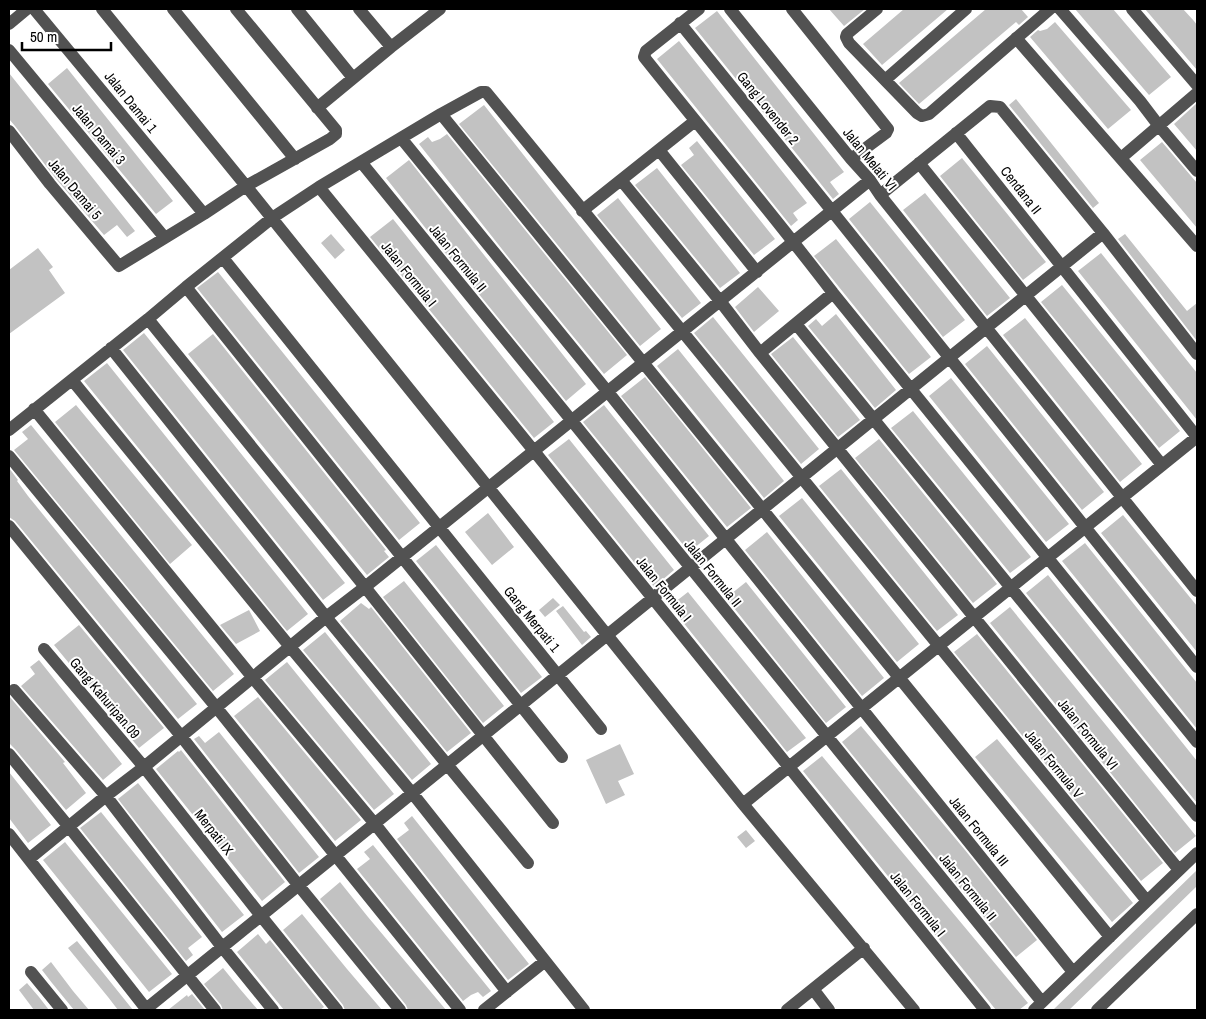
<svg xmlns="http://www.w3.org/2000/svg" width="1206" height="1019" viewBox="0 0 1206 1019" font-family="'Archivo Narrow',sans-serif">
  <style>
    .building { fill: #c2c2c2 }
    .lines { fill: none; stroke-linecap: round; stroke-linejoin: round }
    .minor { stroke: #525252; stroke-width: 12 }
    .labels { text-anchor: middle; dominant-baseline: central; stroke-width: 4; stroke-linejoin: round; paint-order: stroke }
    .street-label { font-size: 14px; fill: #000; stroke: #fff }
  </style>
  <rect width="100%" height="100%" fill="#fff"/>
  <path class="building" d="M 829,9 L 865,9 L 844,26 Z
    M 904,9 L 948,9 L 882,65 L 863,44 Z
    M 986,9 L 1021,9 L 1028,17 L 1019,25 L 1016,22 L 919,104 L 899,83 Z
    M 1075,9 L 1113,9 L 1171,77 L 1149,95 Z
    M 1145,9 L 1183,9 L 1194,21 L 1197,25 L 1197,70 Z
    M 717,11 L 844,172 L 830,182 L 839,194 L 833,199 L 695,28 Z
    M 1055,22 L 1131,110 L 1108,129 L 1030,37 L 1038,30 L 1040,31 L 1047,29 Z
    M 679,41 L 807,203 L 793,213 L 798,220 L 791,226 L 657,59 Z
    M 67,68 L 173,201 L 156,214 L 48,84 Z
    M 9,73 L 135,231 L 127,237 L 117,225 L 104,235 L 57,180 L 15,126 L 9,119 Z
    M 1016,99 L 1099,203 L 1093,208 L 1009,105 Z
    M 1197,103 L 1197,151 L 1174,124 Z
    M 484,105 L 661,329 L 640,346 L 459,124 Z
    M 447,134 L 627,355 L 604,374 L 509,258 L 419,144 L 428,137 L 432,142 L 440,139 Z
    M 697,141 L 775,239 L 754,255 L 681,165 L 694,155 L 689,148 Z
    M 1162,142 L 1197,183 L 1197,228 L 1140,160 Z
    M 962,158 L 1046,262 L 1023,280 L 940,176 Z
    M 409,160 L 586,384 L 566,401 L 442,249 L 386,178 Z
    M 657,168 L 740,273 L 720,288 L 635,185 Z
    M 925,193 L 1010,298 L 987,316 L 903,210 Z
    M 618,198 L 701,303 L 682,318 L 597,215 Z
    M 870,202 L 965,320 L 943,337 L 849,219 Z
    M 393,219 L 554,422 L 534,438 L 370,237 Z
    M 331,234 L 345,250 L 335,259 L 321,243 Z
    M 1125,234 L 1187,311 L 1197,303 L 1197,341 L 1118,239 Z
    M 836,239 L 931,357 L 909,374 L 814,256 Z
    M 38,248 L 53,267 L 49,270 L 65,293 L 9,334 L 9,270 Z
    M 1101,253 L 1197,373 L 1197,420 L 1078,271 Z
    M 218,272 L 420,523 L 399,540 L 197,288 Z
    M 1062,285 L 1180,431 L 1159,448 L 1041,302 Z
    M 758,287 L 779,311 L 754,332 L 735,307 Z
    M 836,314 L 896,390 L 875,408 L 808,326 L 816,319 L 822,326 Z
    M 713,317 L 819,449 L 801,464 L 694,333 Z
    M 1025,318 L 1142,464 L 1120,482 L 1003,335 Z
    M 144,333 L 345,583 L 323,600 L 123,350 Z
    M 213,334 L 386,550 L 384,551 L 389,557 L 367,575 L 188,354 Z
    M 793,337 L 860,420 L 838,437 L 771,354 Z
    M 987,346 L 1104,492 L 1082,510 L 965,364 Z
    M 678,349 L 784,481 L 764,498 L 657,366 Z
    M 107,363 L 308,614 L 287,631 L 84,381 Z
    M 645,377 L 751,508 L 727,527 L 621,396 Z
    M 951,378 L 1069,524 L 1046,542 L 929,396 Z
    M 76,405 L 192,545 L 170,564 L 55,422 Z
    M 604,405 L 709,536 L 689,552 L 583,422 Z
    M 913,411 L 1031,557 L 1010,573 L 891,428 Z
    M 31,425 L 234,674 L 213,691 L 14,450 L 28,439 L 22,432 Z
    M 569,439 L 674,570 L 654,587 L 548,455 Z
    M 879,439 L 997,584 L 973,603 L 855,458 Z
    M 9,468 L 18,480 L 17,481 L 28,496 L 197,704 L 178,719 L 15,521 L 9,517 Z
    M 841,469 L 958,615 L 937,631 L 819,486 Z
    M 802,498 L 919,644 L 897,662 L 779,516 Z
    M 488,513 L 514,547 L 492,565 L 465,532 Z
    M 1123,515 L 1197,606 L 1197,652 L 1101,533 Z
    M 767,532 L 884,678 L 862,696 L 745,550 Z
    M 1085,543 L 1197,683 L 1197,729 L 1062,561 Z
    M 436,545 L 542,677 L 521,693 L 416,561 Z
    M 1048,575 L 1197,761 L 1197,803 L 1026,593 Z
    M 404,581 L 504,706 L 483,723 L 383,597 Z
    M 746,582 L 846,707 L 826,723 L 726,598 Z
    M 688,592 L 806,738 L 787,752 L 670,606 Z
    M 553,598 L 560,605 L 545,617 L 539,610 Z
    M 361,603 L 369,609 L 371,607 L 471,733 L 447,752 L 340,621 Z
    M 563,606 L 584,632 L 586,631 L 591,637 L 582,645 L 556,611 Z
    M 1010,607 L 1196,836 L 1175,853 L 990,623 Z
    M 249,610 L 260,631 L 236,644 L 220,625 Z
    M 79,625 L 164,728 L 139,748 L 54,645 Z
    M 325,632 L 431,764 L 412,780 L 303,650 Z
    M 977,634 L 1163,863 L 1141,881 L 954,652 Z
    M 39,660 L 122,764 L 103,780 L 21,686 L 35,674 L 30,667 Z
    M 287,662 L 394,794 L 374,810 L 265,680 Z
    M 9,696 L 65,762 L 63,763 L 86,793 L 66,810 L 15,749 L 9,743 Z
    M 258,697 L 361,820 L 335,841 L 234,716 Z
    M 861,726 L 965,850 L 1037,940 L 1016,957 L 842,742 Z
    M 219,732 L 319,857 L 299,873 L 194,739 L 199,736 L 205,743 Z
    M 997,739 L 1133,903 L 1112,922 L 975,757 Z
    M 620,744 L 634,774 L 618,781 L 625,795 L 606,804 L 586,760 Z
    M 181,750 L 285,882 L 262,901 L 156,769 L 178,751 L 179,752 Z
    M 822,756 L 1028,1003 L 1019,1010 L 996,1010 L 803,771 Z
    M 9,772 L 51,825 L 28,843 L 9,818 Z
    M 138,783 L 244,915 L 222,932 L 118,799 Z
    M 101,812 L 202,937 L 188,948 L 193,955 L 186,961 L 80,828 Z
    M 412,816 L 529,964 L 508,980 L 397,839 L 409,830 L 404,823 Z
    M 746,830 L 755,841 L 746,848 L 737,837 Z
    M 65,842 L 172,974 L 149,992 L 43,860 Z
    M 373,845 L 491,991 L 483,997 L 478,992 L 471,995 L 463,1001 L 357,869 L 370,859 L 364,852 Z
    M 1197,870 L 1197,886 L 1158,924 L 1069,1010 L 1053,1010 Z
    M 340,882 L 368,917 L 446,1010 L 408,1010 L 406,1005 L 320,899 Z
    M 302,914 L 347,969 L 382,1010 L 345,1010 L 343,1005 L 283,930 Z
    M 258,934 L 266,944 L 270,940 L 324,1007 L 320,1010 L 284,1010 L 237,952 Z
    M 77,941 L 100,969 L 133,1010 L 118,1010 L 108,997 L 68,948 Z
    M 51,962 L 73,991 L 89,1010 L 74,1010 L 52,983 L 42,970 Z
    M 223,968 L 240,989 L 258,1010 L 223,1010 L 221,1005 L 204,984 Z
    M 27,983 L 39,997 L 49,1010 L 34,1010 L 19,990 Z
    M 192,994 L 205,1010 L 168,1010 L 187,995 L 188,997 Z"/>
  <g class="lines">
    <path class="minor" d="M 34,9 L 204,214
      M 102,9 L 246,186 L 743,804 L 914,1010
      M 173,9 L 295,159
      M 297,9 L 353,78
      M 359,9 L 391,47
      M 699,9 L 646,51 L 644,57 C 707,136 772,213 833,293 L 1197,742
      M 730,9 L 851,159 L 870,180 L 880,195 L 1197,591
      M 792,9 L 888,129 L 886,133 L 851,159
      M 877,9 L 847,34 L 846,37 L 849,43 L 917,113 L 922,116 L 929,114 L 1050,9
      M 1060,9 L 1140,101 L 1159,126 L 1197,171
      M 1132,9 L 1197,85
      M 680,23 L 832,211 L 1197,667
      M 9,24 L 27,9
      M 1016,38 L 1197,246
      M 9,50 L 165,238
      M 885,80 L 966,9
      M 317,108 L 391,47 L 440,9
      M 441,114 C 665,388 887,663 1110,937
      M 9,131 L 50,184 L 119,266 L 204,214 L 246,186 L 330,139 L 336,134 L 336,130 L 236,9
      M 956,133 L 1197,437
      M 401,138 L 608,392 L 1073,972
      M 659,150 L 757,272
      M 1121,158 L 1197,93
      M 361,162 L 572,421 L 1042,1002
      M 919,163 L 1162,465
      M 621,180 L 720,301 L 760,353 L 1179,870
      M 319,187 L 534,451 L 985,1010
      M 880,195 L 990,106 L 1000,107 L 1103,233 L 1197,354
      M 582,211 L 695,121
      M 223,258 L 601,729
      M 186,287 L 562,757
      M 148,319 L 365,587 L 553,823
      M 796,324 L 1197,816
      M 111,348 L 326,617 L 528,863
      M 760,353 L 833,293
      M 72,380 L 291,648 L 413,794 L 584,1010
      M 34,409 L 253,678 L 375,824 L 507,992
      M 9,430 L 148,319 L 186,287 L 272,218 L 319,187 L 441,114 L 481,92 L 486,92 L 682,331 L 1147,901
      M 9,456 L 216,707 L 460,1010
      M 9,526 L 181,736 L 299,886 L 400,1010
      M 44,649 L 144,767 L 261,916 L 337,1010
      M 14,690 L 106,796 L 222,947 L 273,1010
      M 9,754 L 69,827 L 215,1010
      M 743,804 L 1197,437
      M 9,834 L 147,1010
      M 29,859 L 106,796 L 144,767 L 326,617 L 365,587 L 870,180
      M 31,972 L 62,1010
      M 813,989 L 829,1010
      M 146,1009 L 1103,233
      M 484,1010 L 544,962
      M 787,1010 L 864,948
      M 1034,1010 L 1197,853
      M 1097,1010 L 1197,914"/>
  </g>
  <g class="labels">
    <g class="street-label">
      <text transform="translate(131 102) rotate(51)">Jalan Damai 1</text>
      <text transform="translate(768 108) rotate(51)">Gang Lovender 2</text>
      <text transform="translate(99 134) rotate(50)">Jalan Damai 3</text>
      <text transform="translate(870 159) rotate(51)">Jalan Melati VI</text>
      <text transform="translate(75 189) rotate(50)">Jalan Damai 5</text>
      <text transform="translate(1021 190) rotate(52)">Cendana II</text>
      <text transform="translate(458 258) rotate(51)">Jalan Formula II</text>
      <text transform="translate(409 274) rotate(51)">Jalan Formula I</text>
      <text transform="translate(713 573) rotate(51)">Jalan Formula II</text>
      <text transform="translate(664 589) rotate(51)">Jalan Formula I</text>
      <text transform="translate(532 619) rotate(51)">Gang Merpati 1</text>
      <text transform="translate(105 698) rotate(50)">Gang Kahuripan.09</text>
      <text transform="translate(1088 734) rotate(51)">Jalan Formula VI</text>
      <text transform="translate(1054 764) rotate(51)">Jalan Formula V</text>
      <text transform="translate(979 831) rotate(51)">Jalan Formula III</text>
      <text transform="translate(214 832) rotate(52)">Merpati IX</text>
      <text transform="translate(968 887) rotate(51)">Jalan Formula II</text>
      <text transform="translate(918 904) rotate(51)">Jalan Formula I</text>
    </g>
  </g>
  <rect width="1206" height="1019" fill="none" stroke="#000000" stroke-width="20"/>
  <path d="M22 42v8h89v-8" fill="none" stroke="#000000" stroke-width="2.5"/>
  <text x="30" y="42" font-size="15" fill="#000000" stroke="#ffffff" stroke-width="4" paint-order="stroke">50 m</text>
</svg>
